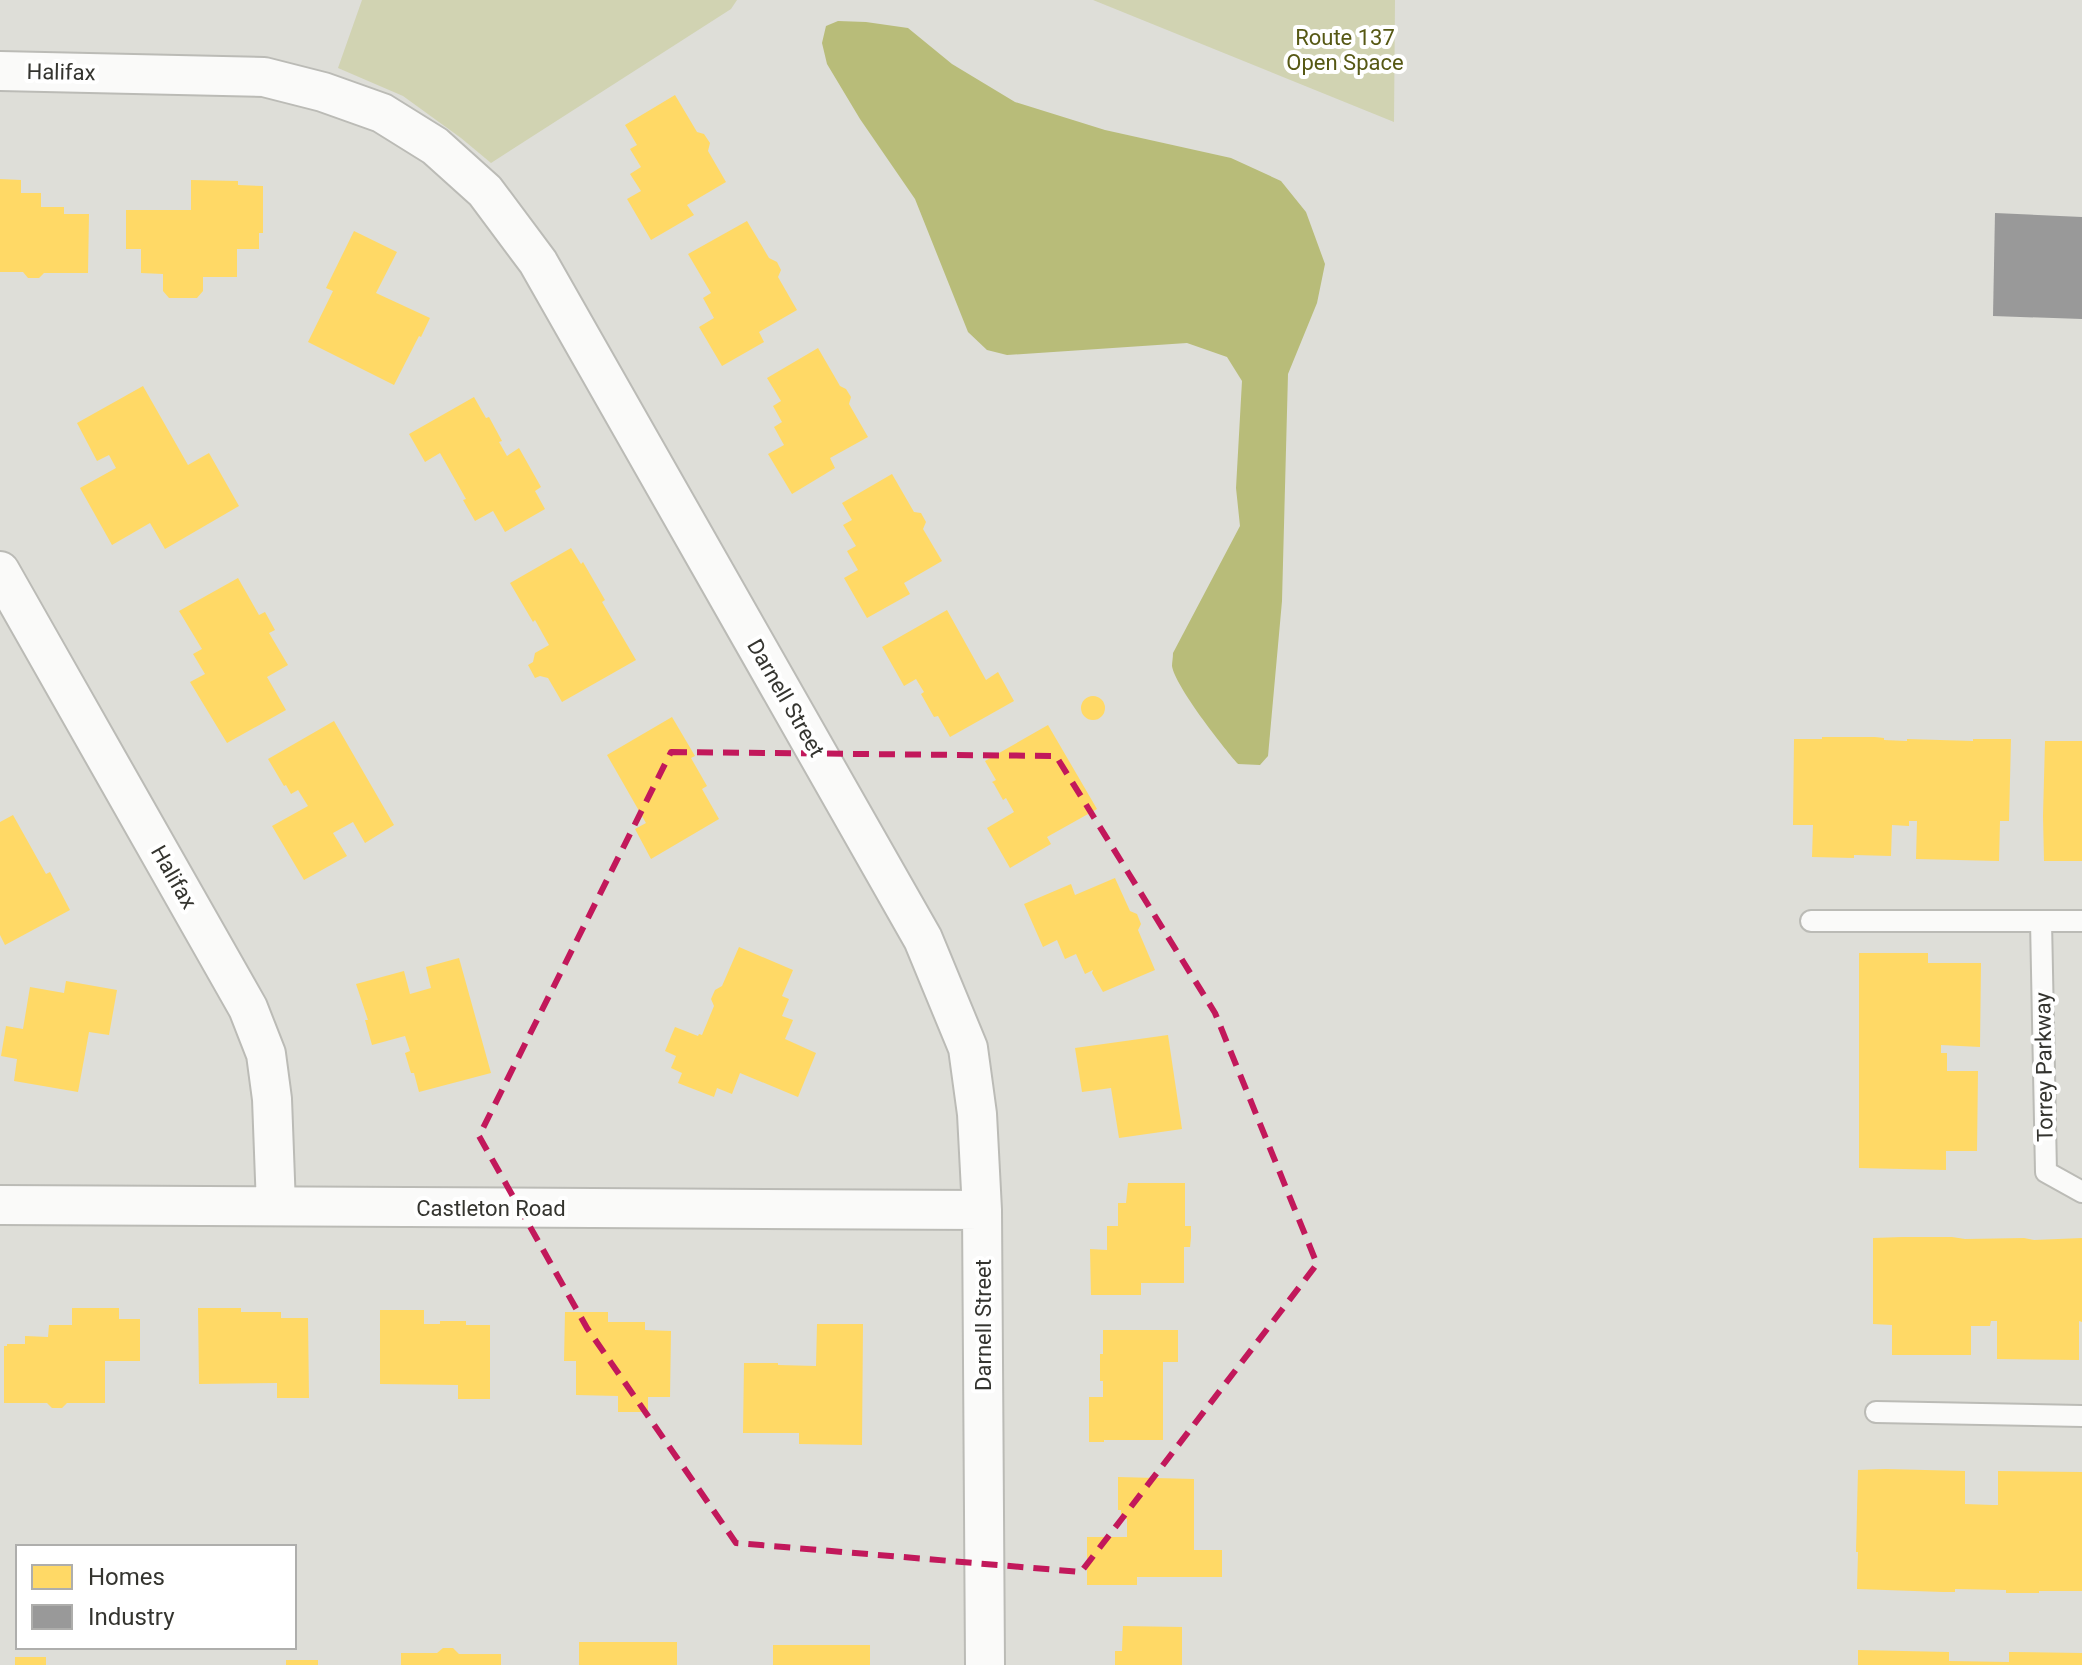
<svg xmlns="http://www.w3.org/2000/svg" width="2082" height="1665" viewBox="0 0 2082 1665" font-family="Roboto,sans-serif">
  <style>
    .green { fill: #d1d3b2 }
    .water { fill: #b8bc79 }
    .homes { fill: #ffd966 }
    .industry { fill: #999 }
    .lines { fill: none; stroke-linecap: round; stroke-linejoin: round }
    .service-casing { stroke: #bbbbb6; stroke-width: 24 }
    .minor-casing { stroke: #bbbbb6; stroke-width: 42 }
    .service { stroke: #fafaf9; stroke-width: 20 }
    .minor { stroke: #fafaf9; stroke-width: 38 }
    .marked { fill: none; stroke: #c2185b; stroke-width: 6; stroke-dasharray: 16 10; stroke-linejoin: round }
    .labels { text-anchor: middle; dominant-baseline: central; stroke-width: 8; stroke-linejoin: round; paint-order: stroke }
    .park-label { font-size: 22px; fill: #565814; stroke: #fff }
    .street-label { font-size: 22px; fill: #34342f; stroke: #fff }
  </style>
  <rect width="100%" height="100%" fill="#deded8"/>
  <path class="green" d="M 362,0 L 737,0 L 731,9 L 491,163 L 461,138 L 403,96 L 338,68 Z
    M 1093,0 L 1395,0 L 1394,122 Z"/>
  <path class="water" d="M 838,21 L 866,22 L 908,28 L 952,64 L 1015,102 L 1105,130 L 1231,158 L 1281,181 L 1306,212 L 1325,264 L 1317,303 L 1288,374 L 1282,601 L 1268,756 L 1260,765 L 1238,764 C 1223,747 1175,686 1172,666 C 1172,662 1173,658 1173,653 L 1240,526 L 1236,488 L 1242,381 L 1227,357 L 1187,343 L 1007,355 L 987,350 L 968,332 L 915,199 L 860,119 L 827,64 L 822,43 L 826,26 Z"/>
  <path class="homes" d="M 675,95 L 697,132 L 704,134 L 710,143 L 708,151 L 726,182 L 687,205 L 694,215 L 651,240 L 627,199 L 641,191 L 630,174 L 641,167 L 630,149 L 637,145 L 625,125 Z
    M 0,179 L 21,180 L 21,193 L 41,193 L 41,207 L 64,207 L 64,214 L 89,214 L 88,273 L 44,273 L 39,278 L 28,278 L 23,272 L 0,272 Z
    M 191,180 L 238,181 L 238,185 L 263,186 L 263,233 L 259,233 L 259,249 L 237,249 L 237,277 L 203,277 L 203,291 L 197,298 L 169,298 L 163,291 L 163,274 L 141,273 L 141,249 L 126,249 L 126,210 L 191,210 Z
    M 747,221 L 769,258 L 777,262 L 781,270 L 778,277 L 797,310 L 759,332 L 764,342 L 722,366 L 699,327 L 714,318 L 703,298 L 711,293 L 688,254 Z
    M 354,231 L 397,252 L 376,293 L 430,318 L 421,337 L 419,336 L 394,385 L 308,342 L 333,291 L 326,288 Z
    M 818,348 L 840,386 L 846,389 L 851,397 L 849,404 L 868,437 L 830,458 L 835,468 L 792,494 L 768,454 L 784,445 L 774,427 L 782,422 L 773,406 L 781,401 L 767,378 Z
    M 143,386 L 188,465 L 209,453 L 239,506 L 165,549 L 150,523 L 112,545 L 80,488 L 116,468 L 109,455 L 97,461 L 77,423 Z
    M 474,397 L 486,418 L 489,417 L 502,441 L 499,442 L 507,456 L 519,448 L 541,487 L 535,491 L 545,509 L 505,532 L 493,511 L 475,521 L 463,500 L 466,499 L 440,453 L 425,462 L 409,434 Z
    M 892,474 L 914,512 L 921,513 L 926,522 L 923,529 L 942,561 L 904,583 L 910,594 L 867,618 L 844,578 L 858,570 L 847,551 L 856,546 L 843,525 L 852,520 L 842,503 Z
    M 571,548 L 581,564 L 583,562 L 605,600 L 602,602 L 636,660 L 562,702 L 548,678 L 540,676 L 535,678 L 528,665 L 533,662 L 535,653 L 549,645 L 535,620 L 533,622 L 510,583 Z
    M 238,578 L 259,615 L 265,612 L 275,630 L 269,633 L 288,665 L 267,677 L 286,710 L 227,743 L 190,682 L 205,674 L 193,654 L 202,649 L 179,611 Z
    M 947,610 L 986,680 L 998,672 L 1014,701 L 950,737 L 938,716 L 934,717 L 921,694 L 924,692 L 916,679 L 904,686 L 882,647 Z
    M1081 708a12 12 0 1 1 24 0a12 12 0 1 1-24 0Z
    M 672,717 L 695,756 L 691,758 L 707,786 L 702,789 L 719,819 L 651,859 L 635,829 L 646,823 L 607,755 Z
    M 334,721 L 394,825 L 365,843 L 353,822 L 333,833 L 347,856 L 304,880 L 272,826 L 308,806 L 298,790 L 291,794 L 286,785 L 284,786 L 268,759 Z
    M 1048,725 L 1097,809 L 1047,837 L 1051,844 L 1010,868 L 987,828 L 1014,812 L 1006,798 L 1003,800 L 994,784 L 992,782 L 996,780 L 985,761 Z
    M 1822,737 L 1875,737 L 1884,738 L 1884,740 L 1907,741 L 1907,739 L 1973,741 L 1973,739 L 2011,739 L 2009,821 L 2000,821 L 1999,861 L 1916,859 L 1917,821 L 1909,821 L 1909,826 L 1892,825 L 1891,856 L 1854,855 L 1854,858 L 1812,857 L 1813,825 L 1793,825 L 1794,739 L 1822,739 Z
    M 2045,741 L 2082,741 L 2082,861 L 2044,861 L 2043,816 Z
    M 13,815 L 46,874 L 50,872 L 70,910 L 5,945 L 0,935 L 0,822 Z
    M 1115,878 L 1130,911 L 1137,914 L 1141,924 L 1138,930 L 1155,970 L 1103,992 L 1092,973 L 1093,970 L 1085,974 L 1076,954 L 1065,959 L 1057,940 L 1043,947 L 1024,904 L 1071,884 L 1075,895 Z
    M 739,947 L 793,970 L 782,996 L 789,999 L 782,1016 L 793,1020 L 785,1039 L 816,1053 L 798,1097 L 740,1073 L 732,1094 L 717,1088 L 714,1097 L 678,1083 L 682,1073 L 671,1068 L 676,1056 L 665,1051 L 675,1027 L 698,1036 L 699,1034 L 702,1035 L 714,1006 L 711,999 L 715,990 L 722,986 Z
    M 1859,953 L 1928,953 L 1928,963 L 1981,963 L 1980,1047 L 1941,1045 L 1941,1053 L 1947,1053 L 1947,1071 L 1978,1071 L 1977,1151 L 1946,1151 L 1946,1170 L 1859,1168 Z
    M 459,958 L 491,1073 L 419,1092 L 414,1073 L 411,1073 L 405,1053 L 410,1051 L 405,1036 L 372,1045 L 365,1020 L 368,1020 L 356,984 L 404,971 L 410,994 L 431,988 L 426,967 Z
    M 66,981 L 117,990 L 109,1035 L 89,1032 L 78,1092 L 14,1081 L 17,1059 L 1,1056 L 6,1026 L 23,1029 L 30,987 L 64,993 Z
    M 1168,1035 L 1182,1129 L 1119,1138 L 1111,1088 L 1082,1092 L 1075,1048 Z
    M 1128,1183 L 1185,1183 L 1185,1226 L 1191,1226 L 1191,1238 L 1190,1247 L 1184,1247 L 1184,1283 L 1141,1283 L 1141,1295 L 1091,1295 L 1090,1249 L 1107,1250 L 1107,1226 L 1118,1226 L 1118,1203 L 1126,1203 Z
    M 1902,1237 L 1952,1237 L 1965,1239 L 2024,1238 L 2034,1240 L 2082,1238 L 2082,1322 L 2079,1321 L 2079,1360 L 1997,1359 L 1997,1321 L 1991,1321 L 1990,1326 L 1971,1326 L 1971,1355 L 1892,1355 L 1892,1325 L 1873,1324 L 1873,1238 Z
    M 72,1308 L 119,1308 L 119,1319 L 140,1319 L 140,1361 L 105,1361 L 105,1403 L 67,1403 L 62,1408 L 52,1408 L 47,1403 L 4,1403 L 4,1346 L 7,1346 L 7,1344 L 25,1344 L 25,1336 L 48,1337 L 49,1325 L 72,1325 Z
    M 198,1308 L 241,1308 L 241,1312 L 281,1312 L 281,1318 L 308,1318 L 309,1398 L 277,1398 L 277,1383 L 199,1384 Z
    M 380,1310 L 424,1310 L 424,1324 L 440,1324 L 440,1321 L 466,1321 L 466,1325 L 490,1325 L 490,1399 L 458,1399 L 458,1385 L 380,1384 Z
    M 565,1312 L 608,1312 L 608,1322 L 645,1322 L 645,1330 L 671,1331 L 670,1397 L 648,1397 L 648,1412 L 618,1412 L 618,1396 L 576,1395 L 576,1361 L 564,1361 Z
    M 817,1324 L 863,1324 L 862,1445 L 799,1444 L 799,1433 L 743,1433 L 744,1363 L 778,1363 L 778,1365 L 816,1366 Z
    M 1103,1330 L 1178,1330 L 1178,1362 L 1163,1362 L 1163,1440 L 1104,1440 L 1104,1442 L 1089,1442 L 1089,1397 L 1103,1397 L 1103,1381 L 1100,1381 L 1100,1354 L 1103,1354 Z
    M 1885,1469 L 1965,1471 L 1965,1504 L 1992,1505 L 1998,1505 L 1998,1471 L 2082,1472 L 2082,1591 L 2039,1591 L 2039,1593 L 2006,1593 L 2006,1590 L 1955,1589 L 1955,1592 L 1943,1592 L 1857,1589 L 1858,1552 L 1856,1552 L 1858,1470 Z
    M 1118,1477 L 1194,1479 L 1194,1550 L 1222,1550 L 1222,1577 L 1137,1577 L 1137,1585 L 1087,1585 L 1087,1537 L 1127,1537 L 1127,1519 L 1121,1519 L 1121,1510 L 1118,1510 Z
    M 1123,1626 L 1182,1627 L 1182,1665 L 1115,1665 L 1115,1651 L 1122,1651 Z
    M 579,1642 L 677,1642 L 677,1665 L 579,1665 Z
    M 773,1645 L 870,1645 L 870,1665 L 773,1665 Z
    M 443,1648 L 453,1648 L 459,1654 L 501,1654 L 501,1665 L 401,1665 L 401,1653 L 437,1653 Z
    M 1858,1650 L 1949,1652 L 1949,1661 L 2009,1662 L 2009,1652 L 2082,1653 L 2082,1665 L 1858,1665 Z
    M 15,1657 L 46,1657 L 46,1665 L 15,1665 Z
    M 286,1660 L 318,1660 L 318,1665 L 286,1665 Z"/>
  <path class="industry" d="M 1995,213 L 2082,217 L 2082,319 L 1993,316 Z"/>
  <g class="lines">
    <g class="service-casing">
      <path id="service" d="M 1811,921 L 2082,921
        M 2041,921 L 2046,1172 L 2082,1192
        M 1876,1412 L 2082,1416"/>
    </g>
    <g class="minor-casing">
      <path id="minor" d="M 0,71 L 264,77 L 323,92 L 382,113 L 435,146 L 485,191 L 538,262 L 923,939 L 968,1048 L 977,1114 L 982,1210 L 985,1665
        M 0,571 L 248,1008 L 266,1054 L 272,1099 L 276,1206
        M 0,1205 L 982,1210"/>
    </g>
    <use href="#service" class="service"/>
    <use href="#minor" class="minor"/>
  </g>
  <path class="marked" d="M 671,752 L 1056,756 L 1215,1013 L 1317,1264 L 1081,1572 L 736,1543 L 587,1328 L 479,1136 Z"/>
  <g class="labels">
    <g class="park-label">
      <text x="1345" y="37">Route 137<tspan x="1345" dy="25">Open Space</tspan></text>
    </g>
    <g class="street-label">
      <text transform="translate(61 72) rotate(1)">Halifax</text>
      <text transform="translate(786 698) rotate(60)">Darnell Street</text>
      <text transform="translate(174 877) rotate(60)">Halifax</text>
      <text transform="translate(2044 1067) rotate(-91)">Torrey Parkway</text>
      <text x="491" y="1208">Castleton Road</text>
      <text transform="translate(983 1325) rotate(-90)">Darnell Street</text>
    </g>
  </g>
  <rect x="16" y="1545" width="280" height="104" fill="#ffffff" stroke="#aeaeac" stroke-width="2"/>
  <rect x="32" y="1565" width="40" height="24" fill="#ffd966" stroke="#aeaeac" stroke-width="2"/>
  <text x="88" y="1585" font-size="24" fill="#34342f">Homes</text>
  <rect x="32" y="1605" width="40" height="24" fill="#999999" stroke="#aeaeac" stroke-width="2"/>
  <text x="88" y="1625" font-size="24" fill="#34342f">Industry</text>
</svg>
